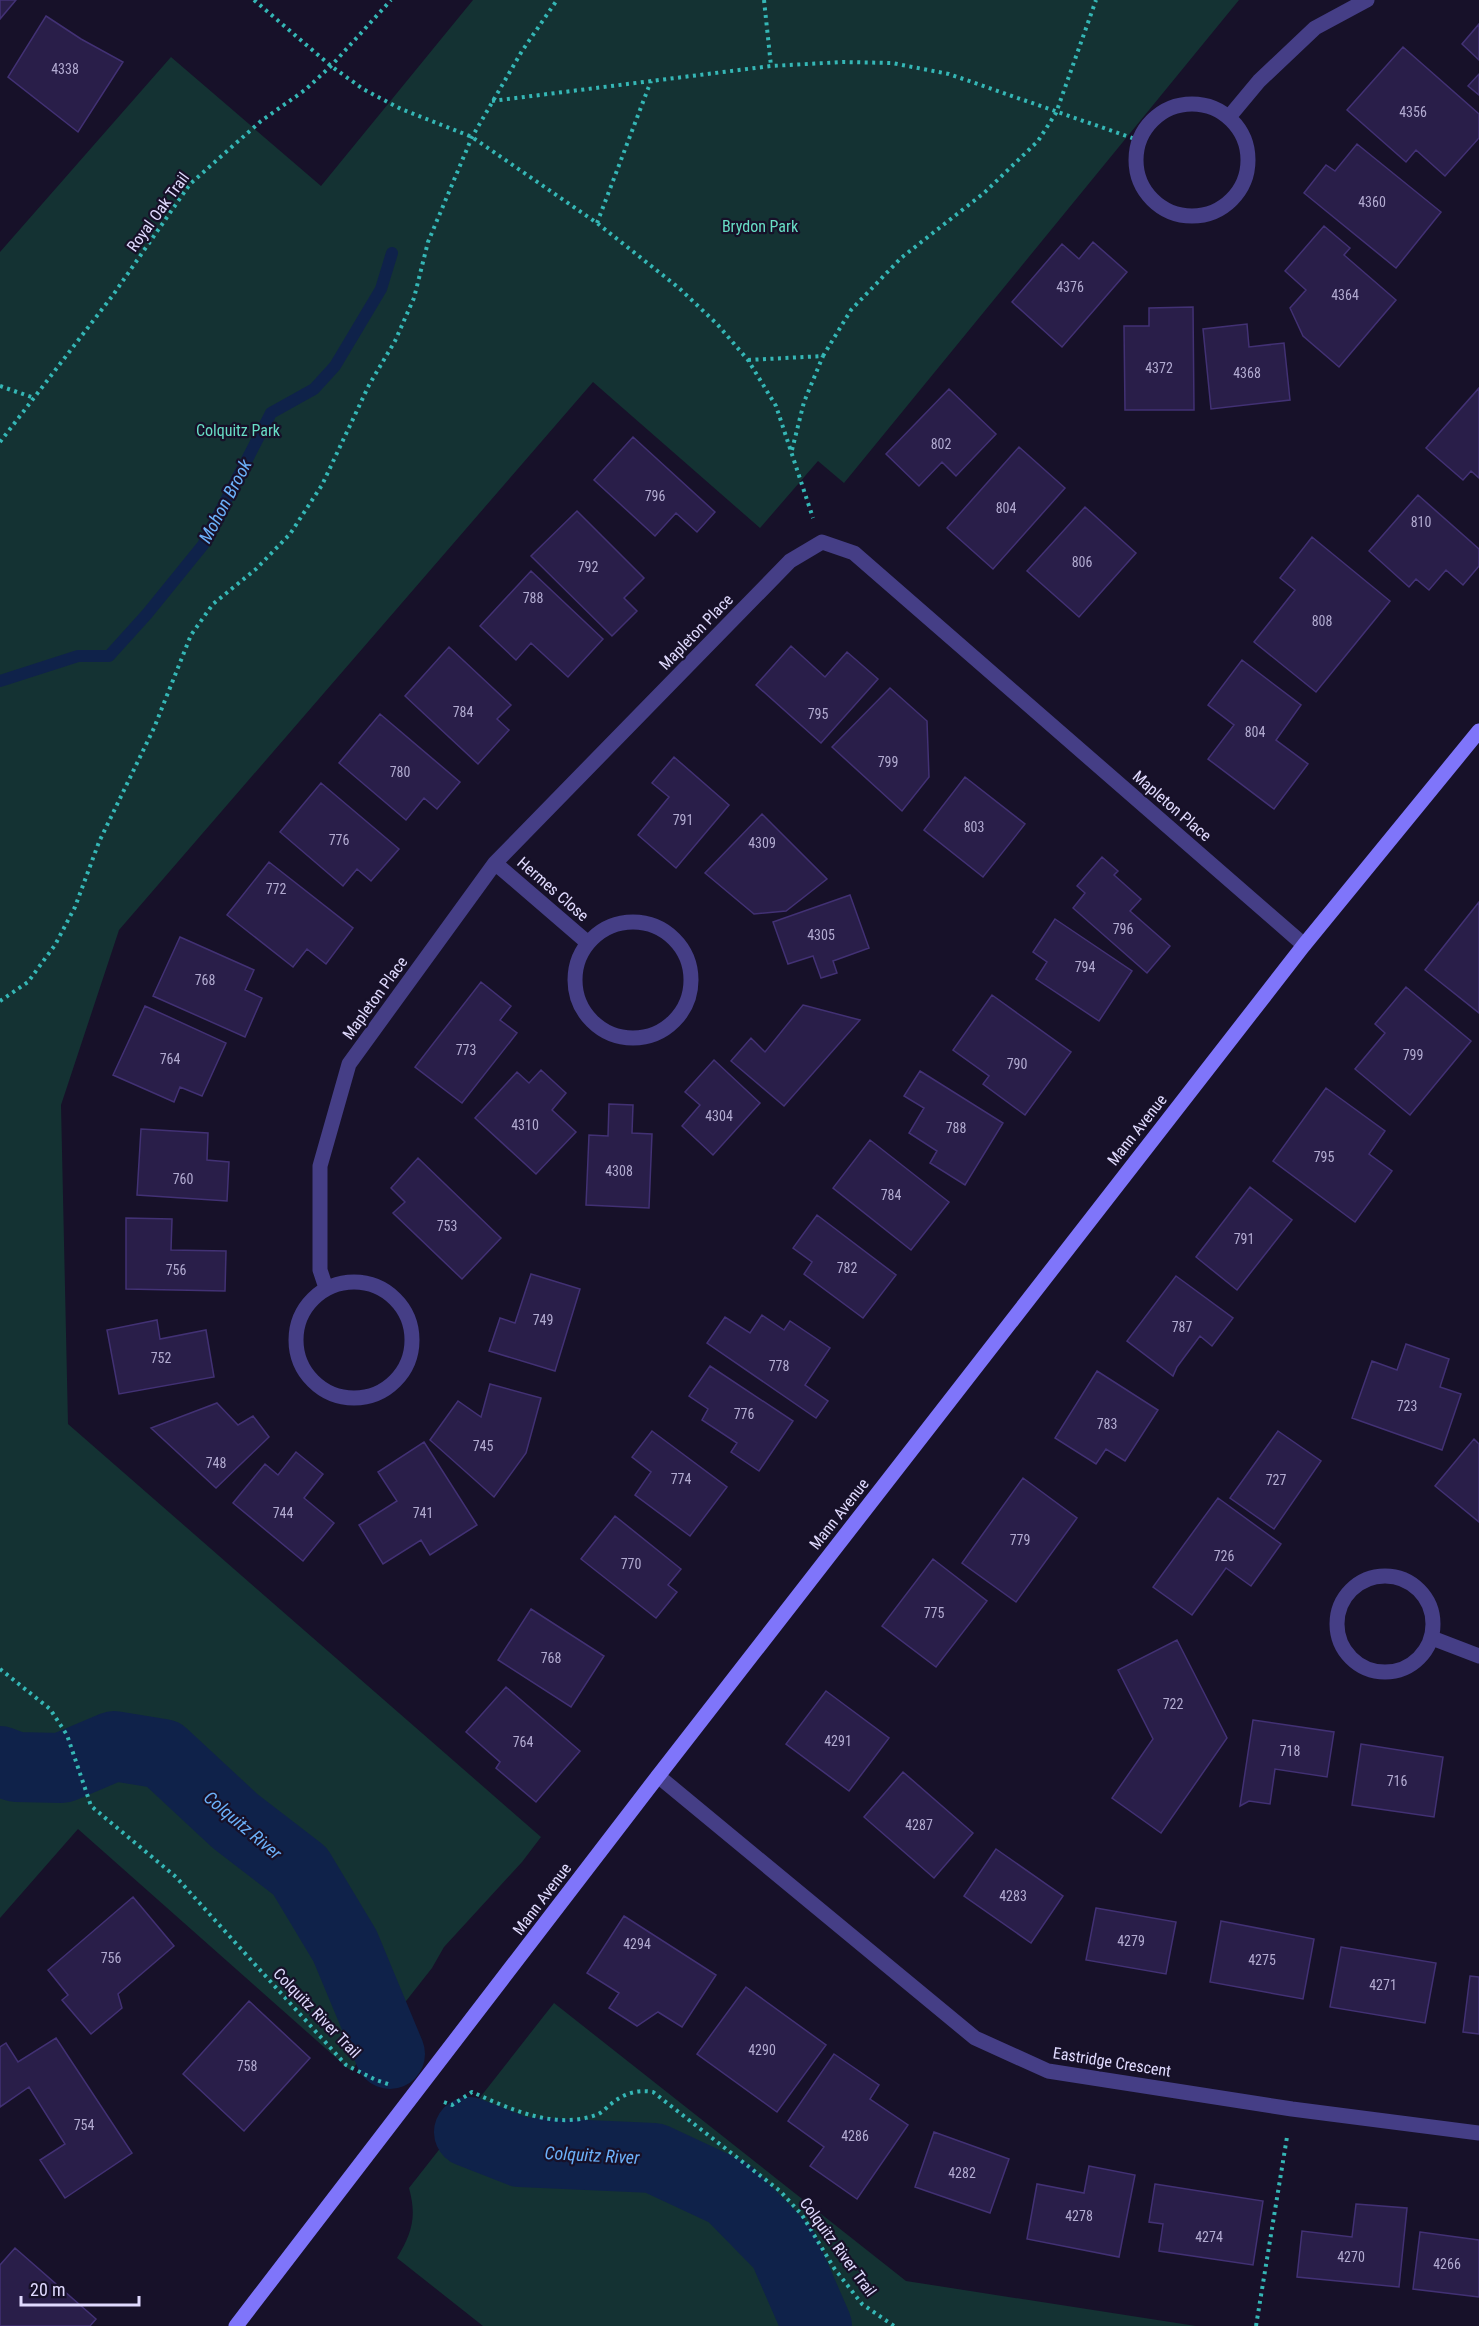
<svg xmlns="http://www.w3.org/2000/svg" width="1479" height="2326" viewBox="0 0 1479 2326" font-family="'Roboto Condensed',sans-serif">
  <style>
    .green { fill: #143233 }
    .lines { fill: none; stroke-linecap: round; stroke-linejoin: round }
    .stream { stroke: #0f224a; stroke-width: 12 }
    .river { stroke: #0f224a; stroke-width: 70 }
    .building { fill: #291e49; stroke: #423174; stroke-width: 1.5 }
    .path { stroke: #35b7b6; stroke-width: 4; stroke-dasharray: 3 4.5; stroke-linecap: butt }
    .minor { stroke: #453e86; stroke-width: 15 }
    .secondary { stroke: #7f75fa; stroke-width: 15 }
    .labels { text-anchor: middle; dominant-baseline: central; stroke-width: 4.5; stroke-linejoin: round; paint-order: stroke }
    .number-label { font-size: 14px; fill: #b2abd1 }
    .street-label { font-size: 16px; fill: #e0dafe; stroke: #171129 }
    .park-label { font-size: 16px; fill: #68ddc5; stroke: #171129 }
    .water-label { font-size: 18px; font-style: italic; fill: #6cb1fa; stroke: #171129 }
  </style>
  <rect width="100%" height="100%" fill="#171129"/>
  <path class="green" d="M 473,0 L 1239,0 L 844,483 L 818,461 L 760,528 L 593,382 L 119,930 L 61,1105 L 68,1424 L 541,1837 L 522,1862 L 444,1947 L 432,1968 L 351,2071 L 78,1829 L 0,1918 L 0,252 L 171,57 L 321,186 Z
    M 554,2003 L 906,2281 L 1196,2326 L 483,2326 L 397,2258 C 412,2233 417,2217 409,2188 Z"/>
  <g class="lines">
    <path class="stream" d="M 0,681 L 78,656 L 109,656 L 147,614 L 203,545 L 271,413 L 314,389 L 335,366 L 381,289 L 392,253"/>
    <path class="river" d="M 0,1761 L 16,1767 L 62,1768 L 114,1746 L 163,1754 L 235,1821 L 300,1871 L 345,1946 L 390,2054
      M 469,2132 L 520,2152 L 654,2158 L 729,2193 L 783,2248 L 817,2326"/>
  </g>
  <path class="building" d="M 0,0 L 16,0 L 0,19 Z
    M 46,16 L 81,39 L 123,62 L 78,132 L 8,77 Z
    M 1479,24 L 1479,60 L 1462,44 Z
    M 1403,47 L 1479,114 L 1479,138 L 1445,176 L 1416,150 L 1406,162 L 1347,110 Z
    M 1479,74 L 1479,95 L 1468,86 Z
    M 1357,144 L 1441,212 L 1396,268 L 1304,193 L 1326,165 L 1335,171 Z
    M 1324,226 L 1350,248 L 1344,255 L 1396,300 L 1339,367 L 1303,336 L 1290,308 L 1306,290 L 1285,271 Z
    M 1093,242 L 1127,272 L 1062,347 L 1012,302 L 1062,244 L 1079,259 Z
    M 1193,307 L 1194,410 L 1125,410 L 1124,326 L 1149,326 L 1149,308 Z
    M 1247,324 L 1249,347 L 1284,343 L 1290,400 L 1211,409 L 1203,329 Z
    M 1479,388 L 1479,478 L 1471,471 L 1463,480 L 1426,448 Z
    M 949,389 L 996,434 L 956,476 L 942,462 L 919,486 L 886,454 Z
    M 633,437 L 715,512 L 697,532 L 676,513 L 655,536 L 594,480 Z
    M 1019,447 L 1065,488 L 993,569 L 947,528 Z
    M 1418,495 L 1479,549 L 1479,566 L 1463,585 L 1446,570 L 1429,590 L 1416,579 L 1409,587 L 1369,551 Z
    M 1085,507 L 1136,553 L 1079,617 L 1027,571 Z
    M 577,511 L 644,578 L 624,598 L 637,611 L 612,636 L 531,556 Z
    M 1312,537 L 1390,601 L 1316,692 L 1254,642 L 1295,590 L 1280,578 Z
    M 531,571 L 603,639 L 568,677 L 531,643 L 516,660 L 480,626 Z
    M 791,646 L 825,677 L 847,652 L 878,679 L 821,743 L 756,685 Z
    M 449,647 L 511,705 L 497,719 L 509,730 L 478,764 L 405,696 Z
    M 1242,660 L 1301,705 L 1276,740 L 1308,764 L 1274,809 L 1208,759 L 1234,725 L 1208,705 Z
    M 890,688 L 927,721 L 929,777 L 902,811 L 832,747 Z
    M 380,714 L 460,782 L 437,809 L 424,798 L 406,820 L 339,763 Z
    M 674,757 L 729,805 L 676,868 L 638,835 L 669,797 L 652,783 Z
    M 965,777 L 1025,824 L 983,877 L 924,830 Z
    M 321,783 L 399,849 L 371,881 L 357,869 L 343,886 L 280,832 Z
    M 762,814 L 827,879 L 786,911 L 754,914 L 705,873 Z
    M 1102,857 L 1118,871 L 1114,875 L 1141,899 L 1130,911 L 1170,946 L 1147,973 L 1073,908 L 1085,893 L 1077,886 Z
    M 269,862 L 353,928 L 326,964 L 307,949 L 293,967 L 227,915 Z
    M 850,895 L 869,948 L 833,961 L 837,973 L 821,978 L 813,956 L 788,964 L 773,922 Z
    M 1479,902 L 1479,1013 L 1425,970 Z
    M 1055,919 L 1132,971 L 1099,1021 L 1036,979 L 1047,962 L 1033,952 Z
    M 180,937 L 254,970 L 245,990 L 262,998 L 245,1037 L 153,996 Z
    M 481,982 L 511,1006 L 500,1020 L 517,1033 L 462,1103 L 415,1067 Z
    M 1406,987 L 1471,1041 L 1410,1115 L 1355,1069 L 1385,1033 L 1375,1024 Z
    M 992,995 L 1071,1052 L 1025,1115 L 983,1084 L 989,1076 L 953,1050 Z
    M 803,1005 L 860,1020 L 784,1106 L 731,1061 L 751,1038 L 765,1052 Z
    M 145,1006 L 226,1043 L 202,1096 L 180,1087 L 174,1102 L 113,1075 Z
    M 714,1060 L 760,1103 L 713,1155 L 682,1126 L 700,1105 L 685,1092 Z
    M 541,1070 L 566,1093 L 552,1110 L 576,1132 L 536,1174 L 475,1118 L 517,1072 L 529,1083 Z
    M 920,1071 L 1003,1123 L 965,1185 L 930,1163 L 937,1151 L 909,1133 L 924,1108 L 904,1096 Z
    M 1326,1088 L 1385,1131 L 1369,1154 L 1392,1171 L 1355,1222 L 1273,1161 Z
    M 609,1104 L 633,1105 L 632,1133 L 652,1134 L 649,1208 L 586,1205 L 589,1135 L 608,1136 Z
    M 141,1129 L 208,1133 L 207,1160 L 229,1162 L 227,1201 L 137,1195 Z
    M 870,1140 L 949,1202 L 911,1250 L 833,1188 Z
    M 418,1158 L 501,1238 L 462,1279 L 393,1213 L 405,1202 L 391,1188 Z
    M 1250,1187 L 1292,1220 L 1237,1290 L 1196,1257 Z
    M 817,1215 L 896,1275 L 863,1318 L 804,1274 L 812,1262 L 793,1248 Z
    M 126,1218 L 172,1219 L 171,1250 L 226,1251 L 225,1291 L 126,1289 Z
    M 531,1274 L 580,1289 L 555,1371 L 489,1351 L 500,1318 L 515,1323 Z
    M 1176,1276 L 1233,1318 L 1212,1346 L 1200,1336 L 1177,1367 L 1173,1376 L 1127,1341 Z
    M 762,1315 L 784,1330 L 790,1321 L 830,1348 L 805,1385 L 828,1401 L 816,1418 L 707,1343 L 725,1317 L 750,1333 Z
    M 157,1320 L 160,1339 L 206,1330 L 214,1377 L 119,1394 L 107,1330 Z
    M 1406,1344 L 1449,1359 L 1440,1387 L 1461,1394 L 1442,1450 L 1352,1418 L 1372,1361 L 1397,1370 Z
    M 710,1366 L 793,1421 L 759,1471 L 731,1452 L 737,1443 L 702,1420 L 708,1409 L 689,1396 Z
    M 1097,1371 L 1158,1410 L 1125,1461 L 1106,1449 L 1096,1464 L 1055,1438 Z
    M 490,1384 L 541,1398 L 526,1453 L 494,1497 L 430,1440 L 458,1401 L 481,1417 Z
    M 217,1403 L 238,1425 L 253,1416 L 269,1437 L 216,1488 L 151,1428 Z
    M 652,1431 L 727,1487 L 690,1536 L 635,1495 L 651,1472 L 632,1457 Z
    M 1278,1431 L 1321,1461 L 1274,1529 L 1230,1498 Z
    M 1474,1439 L 1479,1444 L 1479,1522 L 1435,1486 Z
    M 424,1442 L 477,1525 L 430,1555 L 421,1540 L 383,1564 L 359,1525 L 397,1501 L 378,1472 Z
    M 296,1452 L 323,1474 L 304,1498 L 334,1523 L 303,1561 L 233,1503 L 265,1464 L 278,1475 Z
    M 1023,1478 L 1077,1518 L 1016,1602 L 962,1563 Z
    M 1218,1498 L 1281,1544 L 1251,1586 L 1226,1568 L 1192,1615 L 1153,1587 Z
    M 615,1516 L 681,1569 L 668,1585 L 677,1592 L 656,1618 L 581,1559 Z
    M 933,1559 L 987,1601 L 936,1667 L 882,1626 Z
    M 531,1609 L 604,1656 L 571,1707 L 498,1660 Z
    M 1177,1640 L 1227,1738 L 1161,1833 L 1112,1798 L 1153,1739 L 1118,1670 Z
    M 506,1687 L 580,1751 L 536,1802 L 496,1768 L 500,1762 L 466,1732 Z
    M 826,1691 L 889,1738 L 849,1791 L 786,1744 Z
    M 1253,1720 L 1334,1732 L 1327,1777 L 1275,1769 L 1270,1804 L 1249,1801 L 1240,1806 Z
    M 1361,1744 L 1443,1757 L 1434,1817 L 1352,1805 Z
    M 903,1772 L 973,1833 L 934,1878 L 864,1817 Z
    M 996,1849 L 1063,1896 L 1031,1943 L 964,1896 Z
    M 133,1897 L 174,1946 L 118,1994 L 122,2008 L 91,2034 L 62,2000 L 68,1995 L 48,1970 Z
    M 1096,1908 L 1176,1922 L 1166,1974 L 1086,1960 Z
    M 624,1916 L 716,1975 L 682,2027 L 658,2012 L 637,2026 L 609,2008 L 619,1993 L 587,1973 Z
    M 1221,1921 L 1314,1939 L 1303,1999 L 1210,1982 Z
    M 1341,1947 L 1436,1963 L 1425,2023 L 1330,2007 Z
    M 1470,1976 L 1479,1977 L 1479,2034 L 1463,2032 Z
    M 746,1987 L 826,2045 L 777,2112 L 697,2054 Z
    M 249,2001 L 310,2058 L 244,2131 L 183,2074 Z
    M 56,2038 L 132,2153 L 65,2198 L 40,2160 L 65,2144 L 29,2087 L 0,2107 L 0,2047 L 6,2043 L 18,2062 Z
    M 834,2054 L 879,2085 L 870,2099 L 908,2125 L 857,2199 L 810,2166 L 824,2147 L 788,2121 Z
    M 934,2132 L 1009,2159 L 990,2213 L 915,2187 Z
    M 1089,2166 L 1135,2175 L 1119,2257 L 1027,2239 L 1037,2184 L 1084,2193 Z
    M 1155,2184 L 1263,2201 L 1253,2265 L 1159,2251 L 1163,2224 L 1149,2222 Z
    M 1356,2204 L 1407,2208 L 1399,2287 L 1297,2277 L 1302,2231 L 1352,2237 Z
    M 1420,2232 L 1479,2240 L 1479,2297 L 1413,2289 Z
    M 15,2248 L 96,2319 L 90,2326 L 0,2326 L 0,2265 Z"/>
  <g class="lines">
    <path class="path" d="M 254,0 L 331,66 L 363,89 L 401,109 L 472,137 L 597,223 L 679,288 L 717,324 L 748,360 L 776,406 L 813,518
      M 764,0 L 771,66
      M 492,101 L 771,66 L 843,62 L 892,63 L 949,74 L 1138,140
      M 597,223 L 651,81
      M 748,360 L 823,356 L 851,310 L 901,258 L 984,193 L 1038,141 L 1056,113 L 1096,0
      M 0,386 L 34,398
      M 0,442 L 113,295 L 190,184 L 261,121 L 305,90 L 331,66 L 391,0
      M 792,450 L 804,402 L 823,356
      M 0,1001 L 28,982 L 55,945 L 75,907 L 99,842 L 154,728 L 191,635 L 213,604 L 256,569 L 290,534 L 322,485 L 369,385 L 395,341 L 414,298 L 428,242 L 472,137 L 522,51 L 557,0
      M 0,1669 L 50,1709 L 67,1735 L 91,1806 L 176,1877 L 346,2065 L 376,2080 L 388,2084
      M 444,2102 L 452,2105 L 472,2092 C 510,2109 554,2130 596,2115 C 602,2113 606,2108 611,2104 C 623,2094 637,2089 653,2092 L 780,2191 L 802,2215 L 834,2268 L 862,2304 L 894,2326
      M 1256,2326 L 1287,2137"/>
    <path class="minor" d="M1136 160a56 56 0 1 1 112 0a56 56 0 1 1-112 0Z
      M 1229,117 L 1259,81 L 1315,28 L 1367,0
      M 495,863 L 588,943
      M575 980a58 58 0 1 1 116 0a58 58 0 1 1-116 0Z
      M296 1340a58 58 0 1 1 116 0a58 58 0 1 1-116 0Z
      M 326,1288 L 320,1270 L 320,1166 L 349,1064 L 495,863 L 790,561 L 822,542 L 854,553 L 1304,945
      M1337 1624a48 48 0 1 1 96 0a48 48 0 1 1-96 0Z
      M 1432,1638 L 1479,1656
      M 658,1776 L 975,2038 L 1048,2071 L 1292,2109 L 1479,2133"/>
    <path class="secondary" d="M 236,2326 L 658,1776 L 1304,945 L 1479,731"/>
  </g>
  <g class="labels">
    <g class="number-label">
      <text x="65" y="69">4338</text>
      <text x="1413" y="112">4356</text>
      <text x="1372" y="202">4360</text>
      <text x="1070" y="287">4376</text>
      <text x="1345" y="295">4364</text>
      <text x="1159" y="368">4372</text>
      <text x="1247" y="373">4368</text>
      <text x="941" y="444">802</text>
      <text x="655" y="496">796</text>
      <text x="1006" y="508">804</text>
      <text x="1421" y="522">810</text>
      <text x="1082" y="562">806</text>
      <text x="588" y="567">792</text>
      <text x="533" y="598">788</text>
      <text x="1322" y="621">808</text>
      <text x="463" y="712">784</text>
      <text x="818" y="714">795</text>
      <text x="1255" y="732">804</text>
      <text x="888" y="762">799</text>
      <text x="400" y="772">780</text>
      <text x="683" y="820">791</text>
      <text x="974" y="827">803</text>
      <text x="339" y="840">776</text>
      <text x="762" y="843">4309</text>
      <text x="276" y="889">772</text>
      <text x="1123" y="929">796</text>
      <text x="821" y="935">4305</text>
      <text x="1085" y="967">794</text>
      <text x="205" y="980">768</text>
      <text x="466" y="1050">773</text>
      <text x="1413" y="1055">799</text>
      <text x="170" y="1059">764</text>
      <text x="1017" y="1064">790</text>
      <text x="719" y="1116">4304</text>
      <text x="525" y="1125">4310</text>
      <text x="956" y="1128">788</text>
      <text x="1324" y="1157">795</text>
      <text x="619" y="1171">4308</text>
      <text x="183" y="1179">760</text>
      <text x="891" y="1195">784</text>
      <text x="447" y="1226">753</text>
      <text x="1244" y="1239">791</text>
      <text x="847" y="1268">782</text>
      <text x="176" y="1270">756</text>
      <text x="543" y="1320">749</text>
      <text x="1182" y="1327">787</text>
      <text x="161" y="1358">752</text>
      <text x="779" y="1366">778</text>
      <text x="1407" y="1406">723</text>
      <text x="744" y="1414">776</text>
      <text x="1107" y="1424">783</text>
      <text x="483" y="1446">745</text>
      <text x="216" y="1463">748</text>
      <text x="681" y="1479">774</text>
      <text x="1276" y="1480">727</text>
      <text x="283" y="1513">744</text>
      <text x="423" y="1513">741</text>
      <text x="1020" y="1540">779</text>
      <text x="1224" y="1556">726</text>
      <text x="631" y="1564">770</text>
      <text x="934" y="1613">775</text>
      <text x="551" y="1658">768</text>
      <text x="1173" y="1704">722</text>
      <text x="838" y="1741">4291</text>
      <text x="523" y="1742">764</text>
      <text x="1290" y="1751">718</text>
      <text x="1397" y="1781">716</text>
      <text x="919" y="1825">4287</text>
      <text x="1013" y="1896">4283</text>
      <text x="1131" y="1941">4279</text>
      <text x="637" y="1944">4294</text>
      <text x="111" y="1958">756</text>
      <text x="1262" y="1960">4275</text>
      <text x="1383" y="1985">4271</text>
      <text x="762" y="2050">4290</text>
      <text x="247" y="2066">758</text>
      <text x="84" y="2125">754</text>
      <text x="855" y="2136">4286</text>
      <text x="962" y="2173">4282</text>
      <text x="1079" y="2216">4278</text>
      <text x="1209" y="2237">4274</text>
      <text x="1351" y="2257">4270</text>
      <text x="1447" y="2264">4266</text>
    </g>
    <g class="street-label">
      <text transform="translate(158 212) rotate(-54)">Royal Oak Trail</text>
      <text transform="translate(696 632) rotate(-46)">Mapleton Place</text>
      <text transform="translate(1172 806) rotate(41)">Mapleton Place</text>
      <text transform="translate(553 889) rotate(41)">Hermes Close</text>
      <text transform="translate(375 998) rotate(-54)">Mapleton Place</text>
      <text transform="translate(1137 1130) rotate(-52)">Mann Avenue</text>
      <text transform="translate(839 1514) rotate(-52)">Mann Avenue</text>
      <text transform="translate(542 1899) rotate(-53)">Mann Avenue</text>
      <text transform="translate(317 2013) rotate(46)">Colquitz River Trail</text>
      <text transform="translate(1112 2062) rotate(9)">Eastridge Crescent</text>
      <text transform="translate(838 2247) rotate(54)">Colquitz River Trail</text>
    </g>
    <g class="park-label">
      <text x="760" y="226">Brydon Park</text>
      <text x="238" y="430">Colquitz Park</text>
    </g>
    <g class="water-label">
      <text transform="translate(225 501) rotate(-62)">Mohon Brook</text>
      <text transform="translate(243 1825) rotate(40)">Colquitz River</text>
      <text transform="translate(592 2155) rotate(3)">Colquitz River</text>
    </g>
  </g>
  <path d="M21 2296v9h118v-9" fill="none" stroke="#e0dafe" stroke-width="3"/>
  <text x="30" y="2296" font-size="18" fill="#e0dafe" stroke="#171129" stroke-width="4.5" paint-order="stroke">20 m</text>
</svg>
